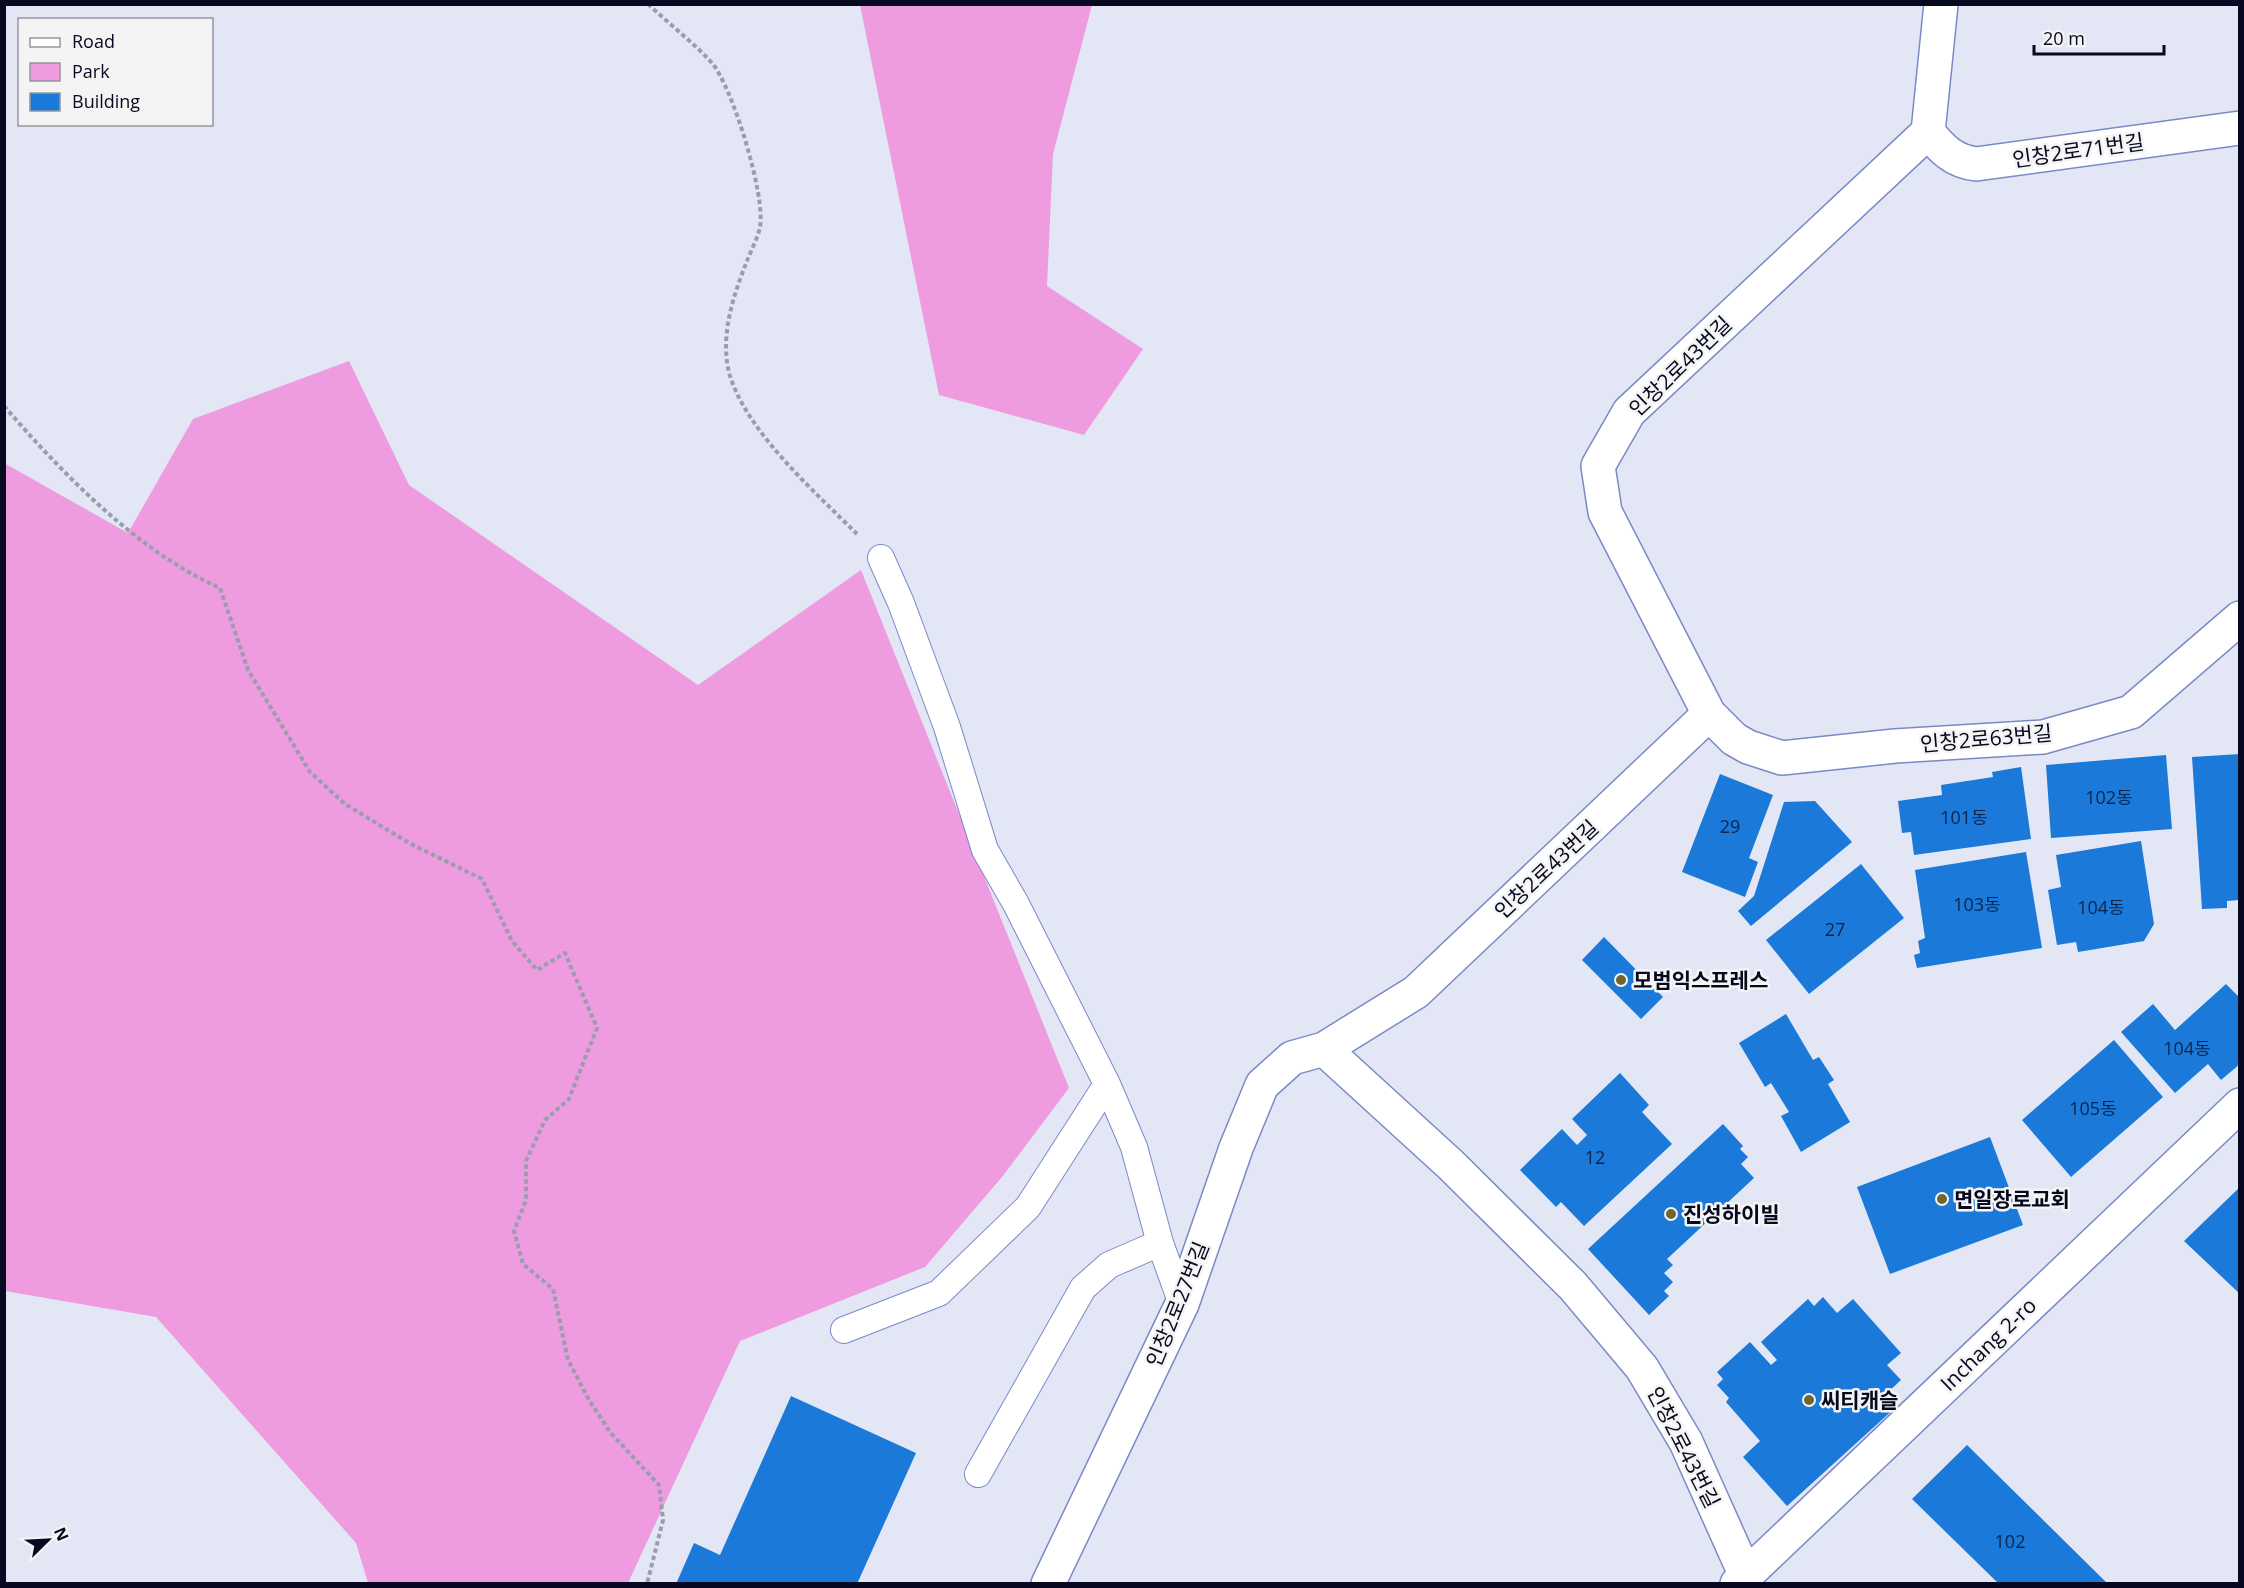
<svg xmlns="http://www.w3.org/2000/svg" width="2244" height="1588" viewBox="0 0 2244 1588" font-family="'Open Sans','Noto Sans KR',sans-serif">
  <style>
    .green { fill: #ef9bdf }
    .building { fill: #1a79d9 }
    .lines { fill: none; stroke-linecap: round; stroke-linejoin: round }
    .lane-casing { stroke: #7a89c8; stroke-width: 28 }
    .street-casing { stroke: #7a89c8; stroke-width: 36 }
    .path { stroke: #999dae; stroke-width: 4; stroke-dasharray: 4.5 3; stroke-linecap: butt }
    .lane { stroke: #fff; stroke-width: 26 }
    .street { stroke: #fff; stroke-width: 33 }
    .poi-dot { fill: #736532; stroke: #f4f4f4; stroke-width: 2 }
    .labels { text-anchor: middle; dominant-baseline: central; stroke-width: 5; stroke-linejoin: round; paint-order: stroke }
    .number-label { font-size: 18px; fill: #0b254e }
    .street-label { font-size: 21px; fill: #06091f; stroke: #f4f4f4 }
    .poi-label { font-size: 21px; font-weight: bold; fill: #06091f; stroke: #f4f4f4; text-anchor: start }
  </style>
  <rect width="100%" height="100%" fill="#e3e7f5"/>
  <path class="green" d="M 860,5 L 1092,5 L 1053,154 L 1047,286 L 1143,349 L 1084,435 L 939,395 Z
    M 349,361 L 409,485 L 698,685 L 861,570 L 1069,1088 L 1002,1177 L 925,1267 L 740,1341 L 628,1583 L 368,1583 L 356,1543 L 156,1317 L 5,1291 L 4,463 L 128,533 L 193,419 Z"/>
  <path class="building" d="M 2240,754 L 2240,900 L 2227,901 L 2227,908 L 2202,909 L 2192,757 Z
    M 2166,755 L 2172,829 L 2051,838 L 2046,765 Z
    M 2021,767 L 2031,839 L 1914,855 L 1911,832 L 1902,833 L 1898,801 L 1942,795 L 1941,785 L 1993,777 L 1992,772 Z
    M 1720,774 L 1773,795 L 1749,858 L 1758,862 L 1745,897 L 1682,872 Z
    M 1815,801 L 1852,842 L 1751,926 L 1738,911 L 1754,896 L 1784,802 Z
    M 2141,841 L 2154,924 L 2144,941 L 2078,952 L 2076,942 L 2057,945 L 2048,890 L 2061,887 L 2056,855 Z
    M 2026,852 L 2042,948 L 1917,968 L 1914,955 L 1920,953 L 1918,941 L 1925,938 L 1915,870 Z
    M 1861,864 L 1904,918 L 1809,994 L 1766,940 Z
    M 1604,937 L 1663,997 L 1641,1019 L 1582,960 Z
    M 2226,984 L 2240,998 L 2240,1064 L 2221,1080 L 2208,1064 L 2175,1093 L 2121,1032 L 2153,1004 L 2175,1030 Z
    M 1786,1014 L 1813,1060 L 1819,1057 L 1834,1080 L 1828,1084 L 1850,1122 L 1801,1152 L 1781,1116 L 1789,1112 L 1771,1083 L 1765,1087 L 1739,1043 Z
    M 2114,1040 L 2163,1097 L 2071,1177 L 2022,1120 Z
    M 1620,1073 L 1649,1105 L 1642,1112 L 1672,1144 L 1584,1226 L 1561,1202 L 1556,1207 L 1520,1170 L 1562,1129 L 1577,1145 L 1587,1135 L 1572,1119 Z
    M 1723,1124 L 1743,1146 L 1740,1149 L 1748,1157 L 1741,1164 L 1754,1178 L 1667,1259 L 1673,1265 L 1664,1273 L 1673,1282 L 1664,1291 L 1669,1296 L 1649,1315 L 1588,1249 Z
    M 1990,1137 L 2023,1225 L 1890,1274 L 1857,1187 Z
    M 2240,1187 L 2240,1294 L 2184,1241 Z
    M 1823,1297 L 1837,1313 L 1853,1299 L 1901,1353 L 1887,1365 L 1901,1380 L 1885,1395 L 1896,1407 L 1787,1506 L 1743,1457 L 1760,1441 L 1726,1402 L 1729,1398 L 1717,1385 L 1723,1379 L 1717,1372 L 1750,1342 L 1771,1365 L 1777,1360 L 1761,1342 L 1808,1299 L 1814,1306 Z
    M 791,1396 L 916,1453 L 857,1584 L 676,1584 L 694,1543 L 720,1555 Z
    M 1967,1445 L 2108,1584 L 1999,1584 L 1912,1499 Z"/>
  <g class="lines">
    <g class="lane-casing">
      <path id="lane" d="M 881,558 L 901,603 L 947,727 L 985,850 L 1016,904 L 1107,1084 L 1134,1147 L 1160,1243 L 1182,1304
        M 844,1330 L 939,1293 L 1028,1207 L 1107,1084
        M 978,1474 L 1083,1288 L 1109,1265 L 1160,1243"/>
    </g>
    <g class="street-casing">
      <path id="street" d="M 1928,132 C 1942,149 1953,161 1976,164 L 2240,128
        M 1928,132 L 1941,4
        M 1709,714 L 1734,739 L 1748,747 L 1782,758 L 1895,746 L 2043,737 L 2131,712 L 2240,618
        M 1324,1049 L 1451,1165 L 1573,1286 L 1642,1368 L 1686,1442 L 1746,1576
        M 1048,1584 L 1182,1304 L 1236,1148 L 1262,1085 L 1292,1058 L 1324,1049 L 1416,992 L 1709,714 L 1605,512 L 1598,466 L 1629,412 L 1928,132
        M 1737,1584 L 2240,1105"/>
    </g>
    <path class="path" d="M 648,4 C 669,24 693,42 712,63 C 732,86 766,196 760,227 C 758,238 751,250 747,261 C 733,296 719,338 730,376 C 748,433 815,492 857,534
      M 4,406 C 63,474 137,551 220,588 L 248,670 L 310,772 L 345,804 L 409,843 L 482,879 L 512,941 L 537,970 L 565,953 L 597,1028 L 569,1099 L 545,1120 L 526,1161 L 526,1200 L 514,1231 L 523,1264 L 553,1289 L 568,1360 L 589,1400 L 610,1432 L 659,1485 L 663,1520 L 647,1584"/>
    <use href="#lane" class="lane"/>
    <use href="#street" class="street"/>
  </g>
  <g class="poi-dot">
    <circle cx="1621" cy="980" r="6"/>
    <circle cx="1942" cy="1199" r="6"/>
    <circle cx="1671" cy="1214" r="6"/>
    <circle cx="1809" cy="1400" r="6"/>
  </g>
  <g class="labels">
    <g class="number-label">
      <text x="2109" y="797">102동</text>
      <text x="1964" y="817">101동</text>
      <text x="1730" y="826">29</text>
      <text x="1977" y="904">103동</text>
      <text x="2101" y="907">104동</text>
      <text x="1835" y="929">27</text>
      <text x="2187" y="1048">104동</text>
      <text x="2093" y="1108">105동</text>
      <text x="1595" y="1157">12</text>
      <text x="2010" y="1541">102</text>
    </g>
    <g class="street-label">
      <text transform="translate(2078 150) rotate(-8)">인창2로71번길</text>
      <text transform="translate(1680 366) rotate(-44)">인창2로43번길</text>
      <text transform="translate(1986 738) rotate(-5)">인창2로63번길</text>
      <text transform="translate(1546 869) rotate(-43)">인창2로43번길</text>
      <text transform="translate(1177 1304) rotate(-68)">인창2로27번길</text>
      <text transform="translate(1988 1344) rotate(-44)">Inchang 2-ro</text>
      <text transform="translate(1684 1447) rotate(63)">인창2로43번길</text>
    </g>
    <g class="poi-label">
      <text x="1633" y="980">모범익스프레스</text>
      <text x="1954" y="1199">면일장로교회</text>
      <text x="1683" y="1214">진성하이빌</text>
      <text x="1821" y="1400">씨티캐슬</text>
    </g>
  </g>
  <rect width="2244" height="1588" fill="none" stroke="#06091f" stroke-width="12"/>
  <rect x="18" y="18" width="195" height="108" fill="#f4f4f4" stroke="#95969f" stroke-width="1.5"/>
  <rect x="30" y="38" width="30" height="9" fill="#ffffff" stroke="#95969f" stroke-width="1.5"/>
  <text x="72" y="48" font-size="18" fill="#06091f">Road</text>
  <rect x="30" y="63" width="30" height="18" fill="#ef9bdf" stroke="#95969f" stroke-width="1.5"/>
  <text x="72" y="78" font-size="18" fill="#06091f">Park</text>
  <rect x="30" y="93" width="30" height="18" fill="#1a79d9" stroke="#95969f" stroke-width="1.5"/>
  <text x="72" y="108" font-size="18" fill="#06091f">Building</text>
  <g transform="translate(48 1540) rotate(66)" stroke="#f4f4f4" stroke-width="4.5" paint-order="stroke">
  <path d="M0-4.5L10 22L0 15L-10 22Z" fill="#06091f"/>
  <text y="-9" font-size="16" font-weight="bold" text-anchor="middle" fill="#06091f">N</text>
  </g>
  <path d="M2034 45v9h130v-9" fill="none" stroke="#06091f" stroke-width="3"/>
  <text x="2043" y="45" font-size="18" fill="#06091f" stroke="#f4f4f4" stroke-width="4.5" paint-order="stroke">20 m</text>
</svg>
